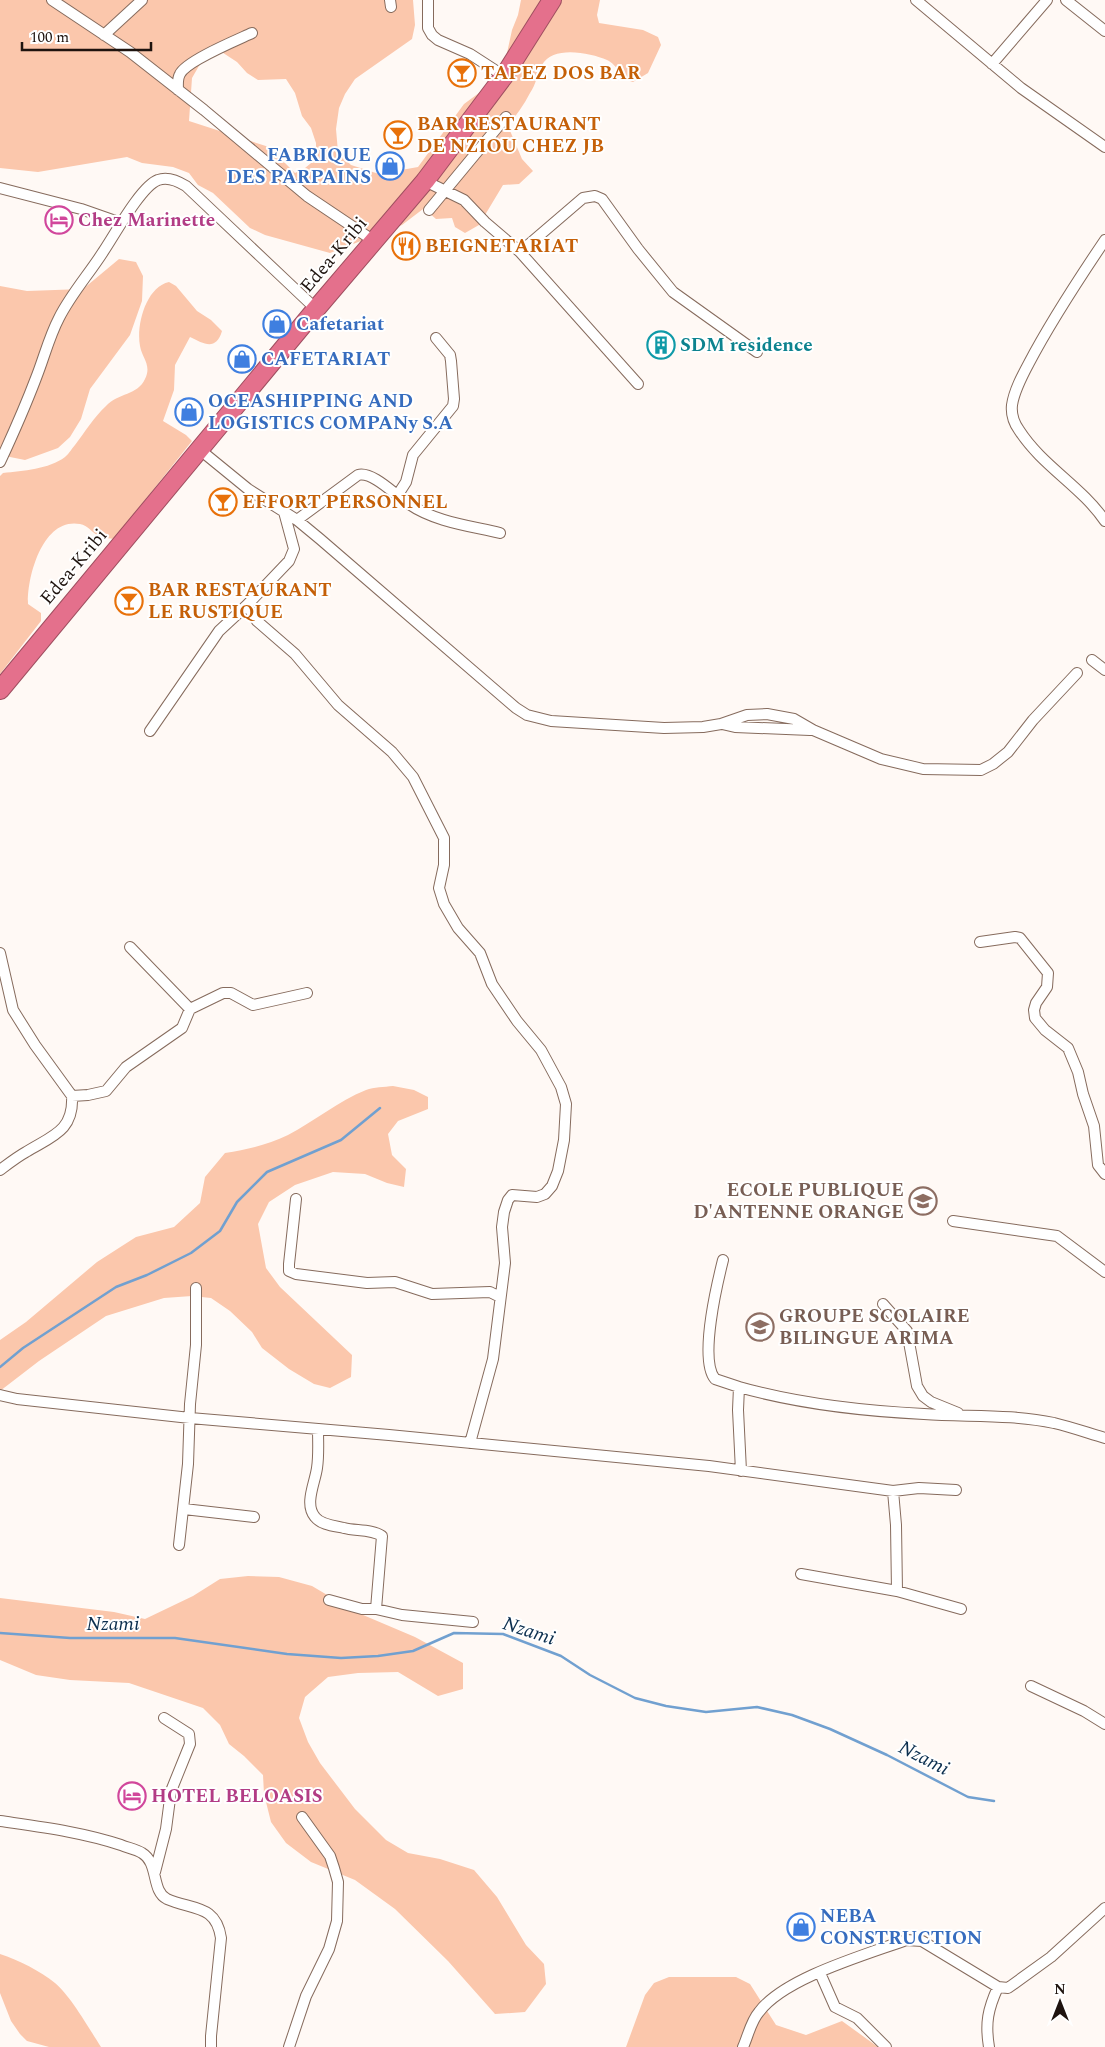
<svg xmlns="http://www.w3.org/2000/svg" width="1105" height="2047" viewBox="0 0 1105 2047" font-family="Spectral,serif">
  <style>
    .green { fill: #fbc7ac; fill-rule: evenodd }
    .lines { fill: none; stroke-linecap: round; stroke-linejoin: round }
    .stream { stroke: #71a0d0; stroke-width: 2.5 }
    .street-casing { stroke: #866b5d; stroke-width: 12 }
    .highway-casing { stroke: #9f4f60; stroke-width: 20 }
    .street { stroke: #fff; stroke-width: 10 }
    .highway { stroke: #e4708c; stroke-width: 18 }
    .labels { text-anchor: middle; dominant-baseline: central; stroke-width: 4; stroke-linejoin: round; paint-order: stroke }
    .food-label { font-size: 19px; font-weight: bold; fill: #c56008; stroke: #fff; text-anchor: start }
    .shop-label { font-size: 19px; font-weight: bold; fill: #366cbe; stroke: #fff; text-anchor: start }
    .hotel-label { font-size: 19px; font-weight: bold; fill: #b23c85; stroke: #fff; text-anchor: start }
    .street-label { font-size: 19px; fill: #1e130e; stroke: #fff }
    .culture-label { font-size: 19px; font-weight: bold; fill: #0d838f; stroke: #fff; text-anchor: start }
    .education-label { font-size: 19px; font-weight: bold; fill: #785e54; stroke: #fff; text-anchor: end }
    .water-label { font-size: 20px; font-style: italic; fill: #0c2f4f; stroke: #fff }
  </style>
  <rect width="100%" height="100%" fill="#fff9f5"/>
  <path class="green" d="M 0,0 L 413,0 L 415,25 L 412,39 L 355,79 L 345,94 L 339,108 L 336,129 L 338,152 L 351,165 L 379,174 L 418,167 L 464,104 L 502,76 L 512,30 L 518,15 L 521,0 L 600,0 L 597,15 L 599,23 L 643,30 L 658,37 L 661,45 L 648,73 L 633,82 C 620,78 618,65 607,60 C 590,53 553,45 542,65 C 537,74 536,85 530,93 C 524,105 516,115 508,126 L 522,159 L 533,171 L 519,184 L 503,185 L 479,225 L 465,233 L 455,227 L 452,218 L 436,219 L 428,212 L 427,206 L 402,225 L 330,253 L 265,235 L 250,228 L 213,193 L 198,185 L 189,173 L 173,167 L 142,163 L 127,157 L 38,172 L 0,168 ZM 211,45 L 237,62 L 247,73 L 258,80 L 286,79 L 295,93 L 302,116 L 311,128 L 316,143 L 316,159 L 305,168 L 295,173 L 269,147 L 189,121 L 192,78 Z
    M 119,259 L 136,262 L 143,276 L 142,301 L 130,335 L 90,389 L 81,419 L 70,437 L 58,448 L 25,460 L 0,455 L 0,286 L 27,291 L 83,289 Z
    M 169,282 L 176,286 L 197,311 L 211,320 L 222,331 C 216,351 204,344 190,337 L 175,365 L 174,390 L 163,421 L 186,435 L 192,441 L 114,539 C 110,538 103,538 99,536 C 92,533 88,525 80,524 C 43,517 27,576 28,604 L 41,613 L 41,621 L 0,674 L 0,476 L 3,473 C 23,471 49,469 65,457 C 69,454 72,448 75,445 C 85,432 94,417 106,406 C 118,393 138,395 145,379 C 152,365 142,358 140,346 C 136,325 146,287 169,282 Z
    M 393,1086 L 414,1090 L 428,1097 L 428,1109 L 398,1121 L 388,1134 L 392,1155 L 406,1169 L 404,1187 L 387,1183 L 365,1174 L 333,1172 L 295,1185 L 269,1202 L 258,1224 L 266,1268 L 280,1287 L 352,1355 L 351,1377 L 330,1388 L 314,1384 L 289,1369 L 262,1348 L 252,1332 L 230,1311 L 211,1298 L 192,1296 L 164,1298 L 106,1316 L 39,1361 L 0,1391 L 0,1340 L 26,1322 L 97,1262 L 136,1237 L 174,1227 L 200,1203 L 205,1177 L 225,1153 C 248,1149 268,1145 288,1135 C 315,1121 338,1101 366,1090 C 374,1087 384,1087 393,1086 Z
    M 248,1576 L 279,1577 L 312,1586 L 356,1612 L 415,1637 L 463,1663 L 463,1689 L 438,1696 L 398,1672 L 358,1673 L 328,1677 L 305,1697 L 299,1718 L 308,1742 L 320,1763 L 355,1809 L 386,1840 L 408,1853 L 440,1859 L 474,1870 L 497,1897 L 526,1945 L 544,1964 L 546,1984 L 525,2012 L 495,2014 L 448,1961 L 395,1909 L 355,1880 L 311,1862 L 286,1843 L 271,1822 L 264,1794 L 263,1775 L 244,1756 L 229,1744 L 220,1725 L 203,1708 L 129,1683 L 70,1680 L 36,1675 L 0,1660 L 0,1598 L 114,1612 L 145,1619 L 193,1596 L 220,1579 Z
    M 0,1954 C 19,1960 40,1971 55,1983 C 70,1995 90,2030 101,2047 L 49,2047 L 27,2041 L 20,2034 L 11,2021 L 0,1993 Z
    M 669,1977 L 736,1977 L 750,1984 L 776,2025 L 806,2035 L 842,2021 L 878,2047 L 626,2047 L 645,1995 L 654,1983 Z"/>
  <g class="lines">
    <path class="stream" d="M 0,1367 L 23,1348 L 116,1287 L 147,1275 L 191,1253 L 220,1231 L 237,1202 L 267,1172 L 341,1140 L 380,1108
      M 0,1633 L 70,1638 L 175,1638 L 287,1654 L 341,1658 L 378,1656 L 413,1651 L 454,1633 L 503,1634 L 561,1656 L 590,1675 L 635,1698 L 666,1706 L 706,1712 L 757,1707 L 792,1715 L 830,1729 L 887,1755 L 968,1797 L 994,1801"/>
    <g class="street-casing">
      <path id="street" d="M 52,0 L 130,52 L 204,110 L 307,196 L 374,241
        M 390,0 L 391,7
        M 428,0 L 428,28 L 432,35 L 438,40 L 470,54 L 504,76
        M 916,0 L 1021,88 L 1105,147
        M 1066,0 L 1105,31
        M 104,35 L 142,0
        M 992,64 L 1047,0
        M 178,90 C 178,85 177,79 180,74 C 186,61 237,40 252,33
        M 425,181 L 464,200 L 485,222 L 520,252 L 638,384
        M 0,188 L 81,209 L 121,223
        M 429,210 L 506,117
        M 1105,240 C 1078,280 1051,321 1029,363 C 1022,376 1014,391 1012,405 C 1011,414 1014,423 1019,430 C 1042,466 1081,486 1105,521
        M 520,252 L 583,198 L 595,196 L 602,199 L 638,249 L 673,292 L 757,352
        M 199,449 L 248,489 L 297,520 L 320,539 L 516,708 L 527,715 L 551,721 L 664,728 L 703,727 L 721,724 L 747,715 L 767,714 L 794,719 L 813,730 L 881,759 L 923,769 L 981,770 L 993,764 L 1008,752 L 1033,720 L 1077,673
        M 0,462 C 13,434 25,407 36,378 C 44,358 49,337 59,318 C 71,294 89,274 103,252 C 114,236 141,186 158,180 C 168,176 178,181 186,186 L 316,309
        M 397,496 L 406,482 L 413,455 L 453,406 L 454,399 L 451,361 L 450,355 L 436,338
        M 284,512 L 294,549 L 289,561 L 247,605 L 257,621 L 295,654 L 338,705 L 392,752 L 413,777 L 444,838 L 444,865 L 439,888 L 444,904 L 458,928 L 480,953 L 492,984 L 517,1021 L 541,1050 L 561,1087 L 566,1104 L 564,1140 L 558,1171 L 552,1186 L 545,1194 L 537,1197 L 512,1195 L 508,1200 L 504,1212 L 502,1227 L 505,1263 L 493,1359 L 470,1443
        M 297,520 L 358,475 C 373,471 396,496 409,504 C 435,522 471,526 500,533
        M 1092,660 L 1105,670
        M 722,724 L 735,727 L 810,730
        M 150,731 L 219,631 L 247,605
        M 980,942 L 1015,937 L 1020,938 L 1048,973 L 1047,987 L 1036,1003 L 1034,1010 L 1035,1018 L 1045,1030 L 1068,1048 L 1078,1072 L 1083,1094 L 1094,1126 L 1098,1165 L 1105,1174
        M 130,947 L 190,1009
        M 0,953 L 13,1010 L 35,1045 L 72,1096 L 88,1095 L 106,1091 L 126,1067 L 182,1028 L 190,1009 L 223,993 L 231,993 L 253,1005 L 307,993
        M 0,1170 C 8,1164 17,1157 26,1152 C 52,1136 74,1131 72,1096
        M 296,1199 L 289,1264 L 289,1271 L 296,1274 L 367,1283 L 395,1282 L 432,1294 L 490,1292 L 500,1297
        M 953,1221 L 1057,1236 L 1105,1272
        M 723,1260 C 717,1284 699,1360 715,1379 L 739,1387
        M 883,1304 L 907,1331 L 917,1386 L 923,1396 L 931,1402 L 958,1413
        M 0,1395 L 17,1399 L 190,1418 L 389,1435 L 709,1466 L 893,1491 L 919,1488 L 956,1490
        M 318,1429 C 318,1442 319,1455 317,1468 C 315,1483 304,1504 315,1517 C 321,1525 335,1526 344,1528 C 355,1531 372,1529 382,1536 L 376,1609
        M 741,1471 L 738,1410 L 739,1387 C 799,1404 862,1411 924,1414 C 967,1417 1011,1414 1054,1423 C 1071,1427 1088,1433 1105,1438
        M 184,1509 L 254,1517
        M 179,1545 L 188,1464 L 190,1404 L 196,1345 L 196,1288
        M 801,1574 L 897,1591 L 896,1525 L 893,1491
        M 897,1591 L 961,1609
        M 329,1600 L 362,1609 L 376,1609 L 402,1615 L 473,1622
        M 1031,1686 L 1084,1711 L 1105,1724
        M 0,1821 C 41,1827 82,1832 121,1845 C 128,1848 136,1849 142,1853 C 159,1863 151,1891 167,1899 C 192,1910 216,1904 221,1938 L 211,2036 L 211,2047
        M 155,1872 L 166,1829 L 171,1791 L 190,1744 L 189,1734 L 164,1718
        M 820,1973 L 835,2007 L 857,2018 L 886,2047
        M 289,2047 L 306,1996 L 329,1949 L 337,1921 L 338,1882 L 334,1868 L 330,1856 L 302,1817
        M 743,2047 C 748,2036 751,2021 759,2012 C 784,1978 865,1955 906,1940 L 922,1941 L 998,1987 L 1008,1988 L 1051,1957 L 1105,1908
        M 989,2047 C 985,2023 988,2009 998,1987"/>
    </g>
    <g class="highway-casing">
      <path id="highway" d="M 0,690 L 316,309 L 425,181 L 504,76 L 552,0"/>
    </g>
    <use href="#street" class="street"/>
    <use href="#highway" class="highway"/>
  </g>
  <defs>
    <g id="bar-ring" transform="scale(1.4375)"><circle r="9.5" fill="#fff" stroke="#e8710a" stroke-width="1.5"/><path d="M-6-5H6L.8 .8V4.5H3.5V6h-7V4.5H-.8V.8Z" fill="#e8710a"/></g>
    <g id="shop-ring" transform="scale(1.4375)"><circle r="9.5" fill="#fff" stroke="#3f7fe0" stroke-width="1.5"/><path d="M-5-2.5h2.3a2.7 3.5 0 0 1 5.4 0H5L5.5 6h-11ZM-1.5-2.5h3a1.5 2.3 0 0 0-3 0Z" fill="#3f7fe0"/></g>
    <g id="hotel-ring" transform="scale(1.4375)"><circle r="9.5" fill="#fff" stroke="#d1479c" stroke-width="1.5"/><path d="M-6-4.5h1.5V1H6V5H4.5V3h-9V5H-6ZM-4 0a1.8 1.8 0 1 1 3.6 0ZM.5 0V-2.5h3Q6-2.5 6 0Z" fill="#d1479c"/></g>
    <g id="restaurant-ring" transform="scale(1.4375)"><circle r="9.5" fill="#fff" stroke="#e8710a" stroke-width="1.5"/><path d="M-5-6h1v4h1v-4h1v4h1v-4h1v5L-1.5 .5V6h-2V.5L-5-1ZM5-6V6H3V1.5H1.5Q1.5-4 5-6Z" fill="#e8710a"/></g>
    <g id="building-ring" transform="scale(1.4375)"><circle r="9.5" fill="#fff" stroke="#0f9aa8" stroke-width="1.5"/><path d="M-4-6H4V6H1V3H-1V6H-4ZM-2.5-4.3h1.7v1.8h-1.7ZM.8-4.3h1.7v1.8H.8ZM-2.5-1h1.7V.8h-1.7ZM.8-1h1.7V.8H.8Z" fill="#0f9aa8"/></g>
    <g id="school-ring" transform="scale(1.4375)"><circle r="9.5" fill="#fff" stroke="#8d6e63" stroke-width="1.5"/><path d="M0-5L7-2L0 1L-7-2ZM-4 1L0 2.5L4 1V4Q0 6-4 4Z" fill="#8d6e63"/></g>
  </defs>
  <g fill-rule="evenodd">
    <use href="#bar-ring" x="462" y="73"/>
    <use href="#bar-ring" x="398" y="135"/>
    <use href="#shop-ring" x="390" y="166"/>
    <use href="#hotel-ring" x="59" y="220"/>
    <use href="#restaurant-ring" x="406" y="246"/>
    <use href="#shop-ring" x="277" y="324"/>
    <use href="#building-ring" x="661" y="345"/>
    <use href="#shop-ring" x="242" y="359"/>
    <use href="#shop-ring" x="189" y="412"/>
    <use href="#bar-ring" x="223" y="502"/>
    <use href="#bar-ring" x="129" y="601"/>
    <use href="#school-ring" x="923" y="1201"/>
    <use href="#school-ring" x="760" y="1327"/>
    <use href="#hotel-ring" x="132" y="1796"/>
    <use href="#shop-ring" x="801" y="1927"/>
  </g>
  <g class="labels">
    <g class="food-label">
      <text x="481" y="73">TAPEZ DOS BAR</text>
      <text x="417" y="124">BAR RESTAURANT<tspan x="417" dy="22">DE NZIOU CHEZ JB</tspan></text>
      <text x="425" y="246">BEIGNETARIAT</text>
      <text x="242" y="502">EFFORT PERSONNEL</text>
      <text x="148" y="590">BAR RESTAURANT<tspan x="148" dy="22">LE RUSTIQUE</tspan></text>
    </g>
    <g class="shop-label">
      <text x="371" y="155" text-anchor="end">FABRIQUE<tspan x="371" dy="22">DES PARPAINS</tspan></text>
      <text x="296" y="324">Cafetariat</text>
      <text x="261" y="359">CAFETARIAT</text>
      <text x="208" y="401">OCEASHIPPING AND<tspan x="208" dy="22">LOGISTICS COMPANy S.A</tspan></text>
      <text x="820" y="1916">NEBA<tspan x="820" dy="22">CONSTRUCTION</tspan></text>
    </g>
    <g class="hotel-label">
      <text x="78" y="220">Chez Marinette</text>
      <text x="151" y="1796">HOTEL BELOASIS</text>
    </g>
    <g class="street-label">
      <text transform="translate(334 255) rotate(-50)">Edea-Kribi</text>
      <text transform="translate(74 567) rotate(-50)">Edea-Kribi</text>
    </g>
    <g class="culture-label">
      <text x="680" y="345">SDM residence</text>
    </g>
    <g class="education-label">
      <text x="904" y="1190">ECOLE PUBLIQUE<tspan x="904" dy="22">D'ANTENNE ORANGE</tspan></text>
      <text x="779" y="1316" text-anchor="start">GROUPE SCOLAIRE<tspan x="779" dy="22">BILINGUE ARIMA</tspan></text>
    </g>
    <g class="water-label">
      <text x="113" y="1624">Nzami</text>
      <text transform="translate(529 1631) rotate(18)">Nzami</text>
      <text transform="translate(924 1758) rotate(27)">Nzami</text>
    </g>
  </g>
  <g transform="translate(1060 2002)" stroke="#ffffff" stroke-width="4" paint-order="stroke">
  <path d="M0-4L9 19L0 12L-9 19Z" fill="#1e130e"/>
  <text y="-8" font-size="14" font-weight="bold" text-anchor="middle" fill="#1e130e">N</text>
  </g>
  <path d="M22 42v8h129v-8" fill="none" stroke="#1e130e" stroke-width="2.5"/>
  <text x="30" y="42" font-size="15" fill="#1e130e" stroke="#ffffff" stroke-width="4" paint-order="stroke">100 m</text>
</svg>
